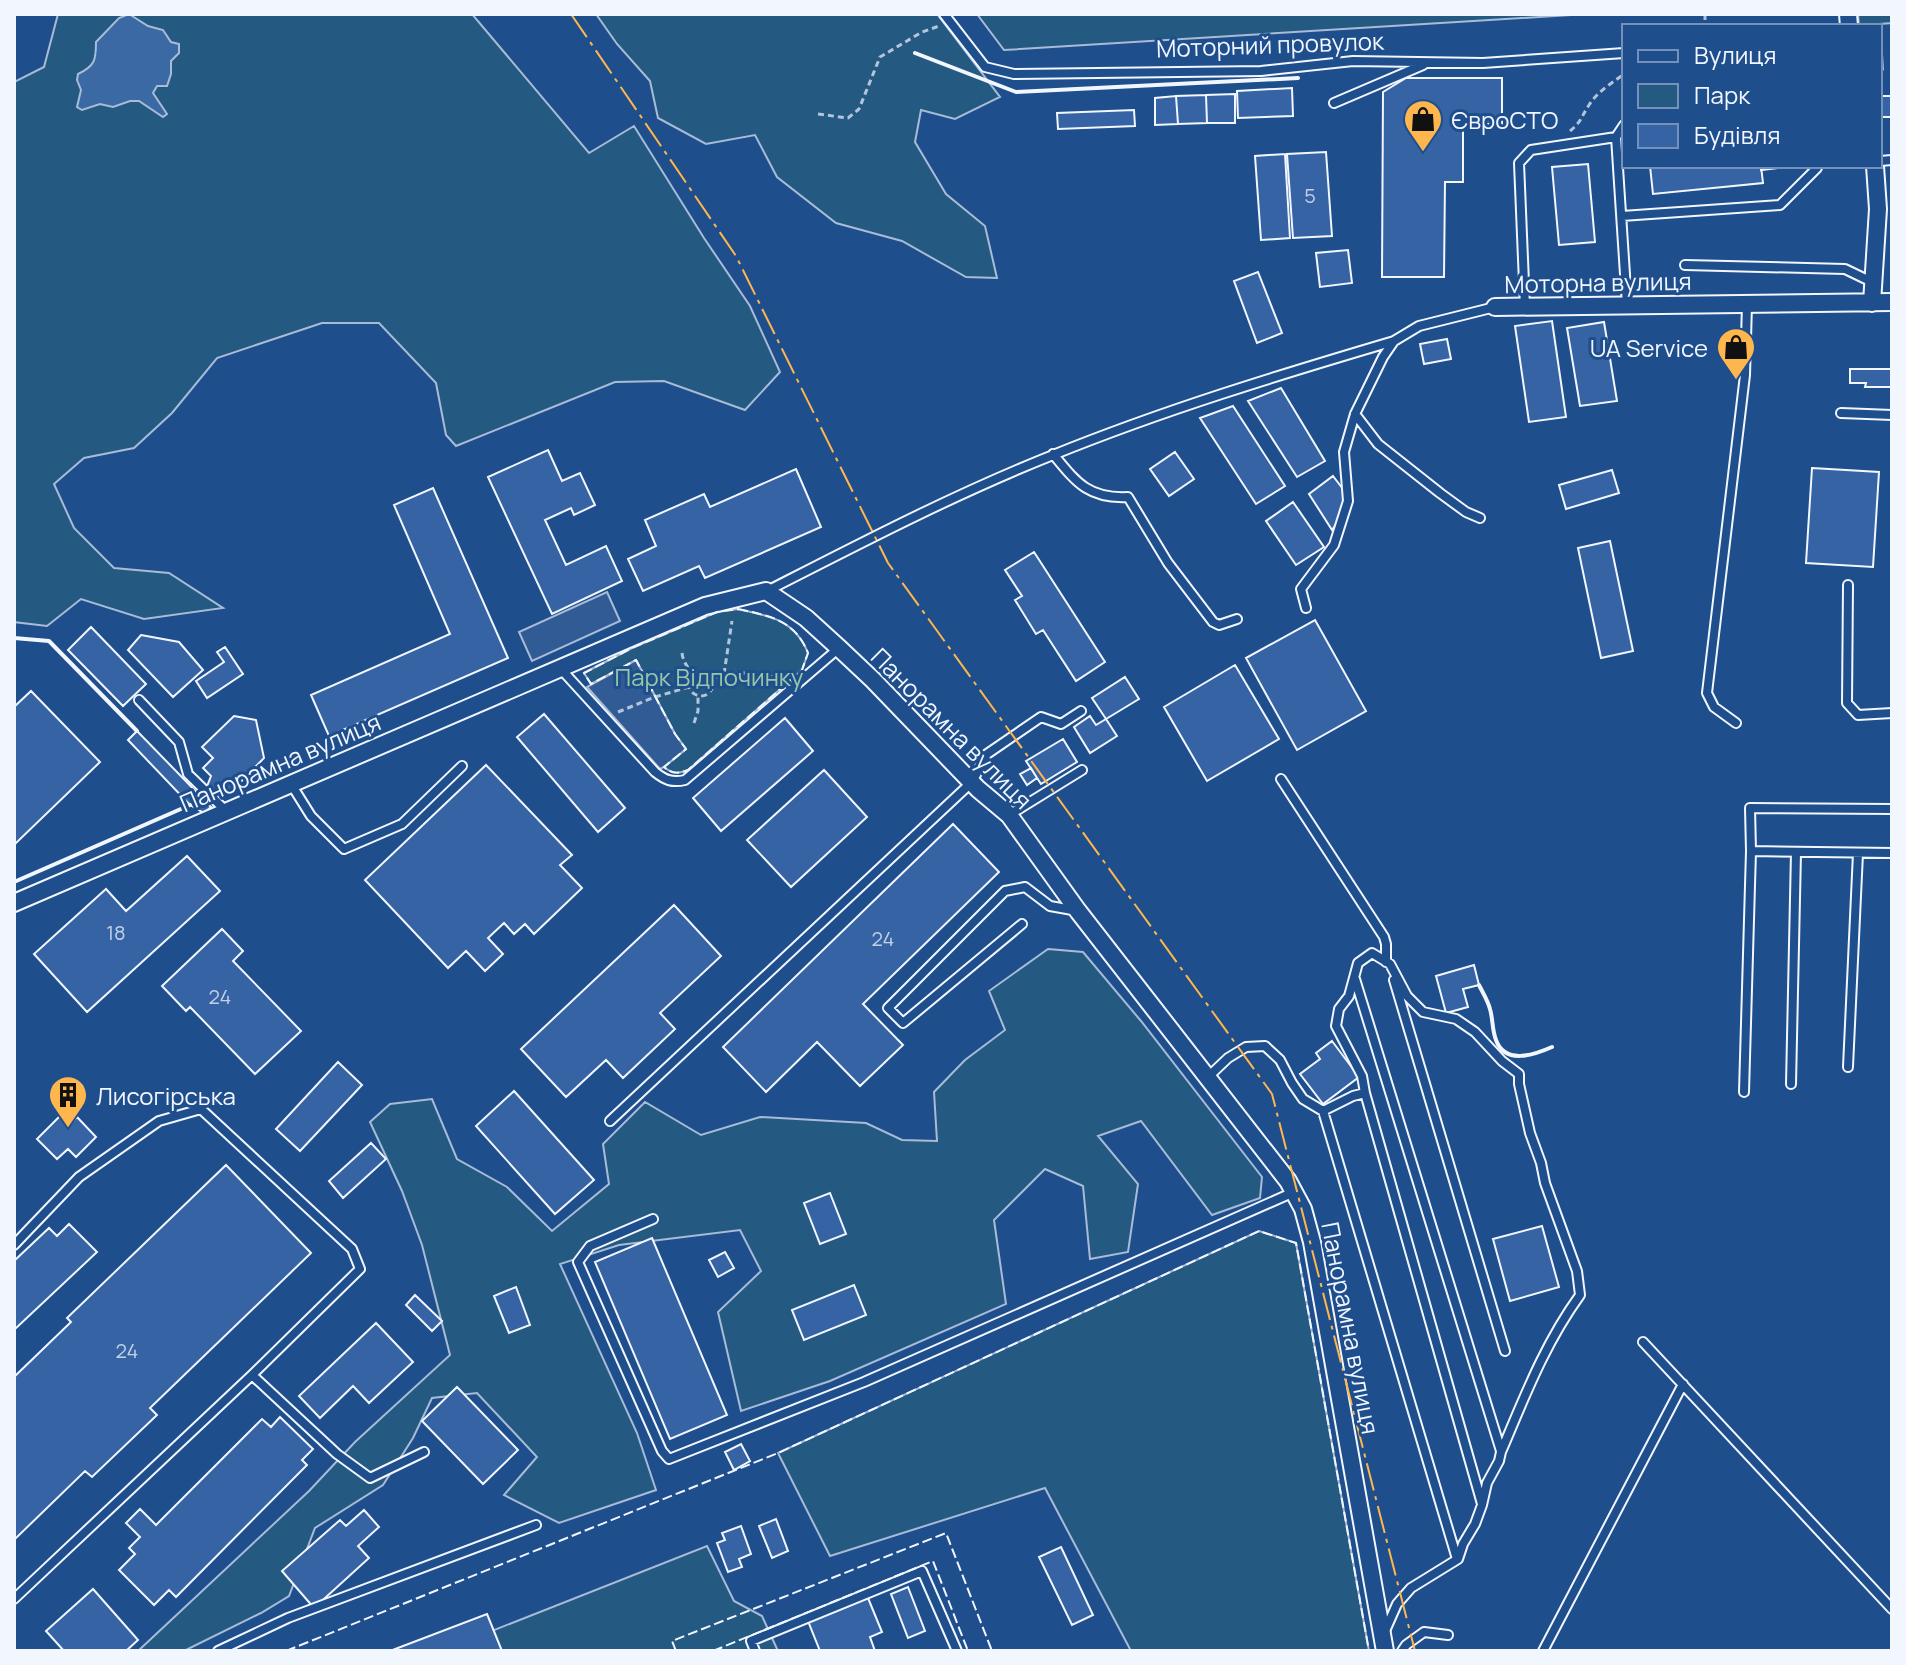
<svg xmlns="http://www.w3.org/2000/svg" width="1906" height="1665" viewBox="0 0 1906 1665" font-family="Manrope,sans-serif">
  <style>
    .green { fill: #245a82; stroke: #a8bbd7; stroke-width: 2 }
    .parking { fill: #305b95; stroke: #a8bbd7; stroke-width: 2 }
    .water { fill: #3b69a3; stroke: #a8bbd7; stroke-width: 2 }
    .building { fill: #3563a3; stroke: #f2f6ff; stroke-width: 2 }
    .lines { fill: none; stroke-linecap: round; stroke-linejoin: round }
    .lane-casing { stroke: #f2f6ff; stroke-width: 12 }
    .street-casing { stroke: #f2f6ff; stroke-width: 20 }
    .path { stroke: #b3c4dc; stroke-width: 3; stroke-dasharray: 6 4; stroke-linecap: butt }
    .lane { stroke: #1f4e8c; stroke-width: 8 }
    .street { stroke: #1f4e8c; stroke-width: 16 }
    .fence { stroke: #f2f6ff; stroke-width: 2; stroke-dasharray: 10 4; stroke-linecap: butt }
    .wall { stroke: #f2f6ff; stroke-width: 4 }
    .power { stroke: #ffb74d; stroke-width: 2; stroke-dasharray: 28 6 4 6; stroke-linecap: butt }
    .labels { text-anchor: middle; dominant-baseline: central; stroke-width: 6; stroke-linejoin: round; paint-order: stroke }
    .number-label { font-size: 20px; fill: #c3d1e8 }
    .street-label { font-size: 24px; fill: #f2f6ff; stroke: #1f4e8c }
    .poi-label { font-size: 24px; fill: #f2f6ff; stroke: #1f4e8c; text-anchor: start }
    .park-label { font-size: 24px; fill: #97c8a6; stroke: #1f4e8c }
  </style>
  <rect width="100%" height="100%" fill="#1f4e8c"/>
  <path class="green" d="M 58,14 L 472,14 L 589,153 L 634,126 L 704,238 L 750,306 L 780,372 L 745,410 L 664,381 L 615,382 L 456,446 L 446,435 L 436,383 L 379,323 L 322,323 L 217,358 L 172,413 L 134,448 L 84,458 L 54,484 L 74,528 L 114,568 L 169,573 L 223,608 L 144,619 L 81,599 L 47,626 L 14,622 L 14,82 L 44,67 Z
    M 596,14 L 937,14 L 1000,97 L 955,119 L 921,110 L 915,142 L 946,194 L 985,226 L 997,278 L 966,277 L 902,241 L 836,223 L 777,177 L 755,135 L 706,144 L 658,118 L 650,81 L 617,44 Z
    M 977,14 L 1587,14 L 1004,50 Z
    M 1858,14 L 1892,14 L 1892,23 L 1880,24 L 1883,69 L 1880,68 L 1880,26 L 1859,26 Z
    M 738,609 C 770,616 795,620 808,653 L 802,670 L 688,770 C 678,774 672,774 664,767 L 686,749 L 675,734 L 636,660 L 591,684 L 584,673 L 632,648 L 717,612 Z
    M 1048,949 L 1083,952 L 1141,1021 L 1262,1177 L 1260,1198 L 1212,1215 L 1141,1121 L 1098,1136 L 1138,1184 L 1128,1252 L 1090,1259 L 1083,1186 L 1045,1169 L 994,1220 L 1006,1304 L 830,1381 L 741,1411 L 718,1312 L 761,1271 L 740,1230 L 619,1245 L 560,1264 L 637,1433 L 656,1490 L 559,1523 L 504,1495 L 537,1457 L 477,1393 L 432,1398 L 413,1438 L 383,1485 L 315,1528 L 289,1596 L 261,1613 L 184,1651 L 138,1651 L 309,1491 L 355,1442 L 450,1355 L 422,1245 L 402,1191 L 370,1122 L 390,1104 L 432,1099 L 457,1159 L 507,1187 L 552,1231 L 609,1184 L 603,1144 L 645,1102 L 701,1135 L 760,1117 L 866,1123 L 902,1140 L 937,1141 L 934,1092 L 965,1060 L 1005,1030 L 989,991 Z
    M 1259,1231 L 1296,1243 L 1369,1651 L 1131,1651 L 1045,1488 L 830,1556 L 778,1453 Z
    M 707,1546 L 734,1601 L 762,1616 L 778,1651 L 441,1651 Z"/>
  <path class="parking" d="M 607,592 L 620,621 L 532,661 L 519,632 Z
    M 636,660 L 675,734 L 686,749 L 664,767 L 660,769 L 587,687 Z"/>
  <path class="water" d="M 129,14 L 148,26 L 163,30 L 171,42 L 179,44 L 179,53 L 171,61 L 171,74 L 167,86 L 157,86 L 153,93 L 167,114 L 163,117 L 139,101 L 130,101 L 113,107 L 100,104 L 82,110 L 77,107 L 81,90 L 77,80 L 78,74 C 95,66 96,60 96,42 L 119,18 Z"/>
  <path class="building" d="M 1406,78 L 1502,78 L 1502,124 L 1463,124 L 1463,182 L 1445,182 L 1444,277 L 1382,277 L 1383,92 Z
    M 1292,88 L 1293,116 L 1238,118 L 1237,91 Z
    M 1235,94 L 1235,123 L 1207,123 L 1206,95 Z
    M 1206,95 L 1207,123 L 1178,124 L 1176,96 Z
    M 1176,96 L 1178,124 L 1155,125 L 1155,98 Z
    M 1881,96 L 1892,96 L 1892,117 L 1880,117 Z
    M 1134,110 L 1135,126 L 1058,129 L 1057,113 Z
    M 1326,152 L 1332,236 L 1293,238 L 1287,154 Z
    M 1285,154 L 1290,238 L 1261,240 L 1255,156 Z
    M 1588,164 L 1595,242 L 1559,245 L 1552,167 Z
    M 1650,166 L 1761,166 L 1763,183 L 1653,194 Z
    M 1761,166 L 1794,166 L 1761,170 Z
    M 1348,250 L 1352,283 L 1320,287 L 1316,253 Z
    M 1258,272 L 1282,333 L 1257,343 L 1234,281 Z
    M 1552,321 L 1566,417 L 1529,422 L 1515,326 Z
    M 1604,322 L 1617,401 L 1580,406 L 1567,328 Z
    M 1447,339 L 1451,359 L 1424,364 L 1420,344 Z
    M 1850,369 L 1892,369 L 1892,387 L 1865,387 L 1866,383 L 1850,383 Z
    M 1281,388 L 1325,461 L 1297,477 L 1248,401 Z
    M 1233,406 L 1285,486 L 1256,504 L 1200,418 Z
    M 548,450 L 562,481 L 580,473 L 595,505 L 574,515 L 571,508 L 545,520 L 566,565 L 606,546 L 622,581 L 552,614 L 488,477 Z
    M 1175,452 L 1194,479 L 1169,496 L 1150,469 Z
    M 1812,468 L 1879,472 L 1873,567 L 1806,563 Z
    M 796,469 L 821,527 L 705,578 L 699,566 L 643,591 L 628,559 L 656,546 L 645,520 L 704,494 L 710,507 Z
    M 1612,470 L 1619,493 L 1566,509 L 1559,485 Z
    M 1333,476 L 1346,493 L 1341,517 L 1332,530 L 1309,494 Z
    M 433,488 L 508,658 L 329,736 L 311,695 L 450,634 L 394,505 Z
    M 1293,502 L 1324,547 L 1296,565 L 1266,521 Z
    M 1610,541 L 1633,651 L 1601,658 L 1578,548 Z
    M 1034,552 L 1105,662 L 1076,681 L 1043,630 L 1036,634 L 1015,600 L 1022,596 L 1005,570 Z
    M 1315,620 L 1366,711 L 1297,750 L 1246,658 Z
    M 91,627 L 146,684 L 123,706 L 68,650 Z
    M 141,635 L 179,642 L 203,670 L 173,697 L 128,650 Z
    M 225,647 L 243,674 L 207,698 L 196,681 L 224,662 L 217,652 Z
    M 1235,665 L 1279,739 L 1207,781 L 1164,707 Z
    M 1125,677 L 1139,699 L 1106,719 L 1092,698 Z
    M 31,691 L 100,762 L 14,845 L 14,707 Z
    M 544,714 L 625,808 L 598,832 L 517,737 Z
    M 234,716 L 256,720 L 264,758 L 228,795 L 206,789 L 211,776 L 203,768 L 213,758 L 202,747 Z
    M 1090,716 L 1096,725 L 1106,719 L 1117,736 L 1090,753 L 1074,727 Z
    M 785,718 L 813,751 L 721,831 L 693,798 Z
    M 137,731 L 211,807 L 204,813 L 190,805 L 128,740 Z
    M 1063,739 L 1077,762 L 1041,784 L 1026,761 Z
    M 486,765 L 572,855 L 560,865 L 582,888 L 534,934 L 525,924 L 514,934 L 504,923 L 488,938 L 503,954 L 485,971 L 466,951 L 448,968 L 365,880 Z
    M 1031,768 L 1037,778 L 1027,785 L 1020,774 Z
    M 824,770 L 867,817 L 791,887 L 747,840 Z
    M 953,824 L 999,872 L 863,1004 L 903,1045 L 860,1086 L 817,1042 L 766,1092 L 723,1047 Z
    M 187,856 L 220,891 L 87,1012 L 34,954 L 106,889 L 126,911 Z
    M 674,905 L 721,956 L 660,1013 L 675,1029 L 623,1078 L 606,1060 L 566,1097 L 521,1049 Z
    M 222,929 L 243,951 L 233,961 L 301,1031 L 255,1074 L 190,1007 L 186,1011 L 162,986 Z
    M 1474,965 L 1479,985 L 1463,989 L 1468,1007 L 1446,1013 L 1436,976 Z
    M 1332,1041 L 1359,1077 L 1323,1104 L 1300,1074 L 1320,1059 L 1316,1053 Z
    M 338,1062 L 362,1085 L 300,1151 L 276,1129 Z
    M 514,1091 L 594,1180 L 555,1214 L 476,1126 Z
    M 63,1113 L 72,1122 L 77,1117 L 96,1137 L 76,1157 L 68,1149 L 57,1159 L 37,1139 Z
    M 371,1143 L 386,1159 L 343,1198 L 329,1181 Z
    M 226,1165 L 311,1253 L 150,1408 L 157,1415 L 92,1477 L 85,1471 L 14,1540 L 14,1377 L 71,1322 L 67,1318 Z
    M 830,1193 L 846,1234 L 820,1244 L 804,1203 Z
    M 69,1224 L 97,1252 L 14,1330 L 14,1261 L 49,1228 L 57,1236 Z
    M 1542,1226 L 1559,1287 L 1510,1301 L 1493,1239 Z
    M 652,1238 L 727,1415 L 670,1439 L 595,1262 Z
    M 725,1252 L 734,1268 L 718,1277 L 709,1260 Z
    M 854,1285 L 866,1315 L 804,1340 L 792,1310 Z
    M 516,1287 L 530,1325 L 509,1333 L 494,1296 Z
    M 415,1295 L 442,1321 L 432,1331 L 406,1305 Z
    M 376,1323 L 413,1362 L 369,1403 L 353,1386 L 320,1418 L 299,1396 Z
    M 457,1387 L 518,1450 L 483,1484 L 422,1421 Z
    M 280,1417 L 313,1449 L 302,1460 L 307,1465 L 176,1597 L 169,1590 L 154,1605 L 119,1570 L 135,1554 L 129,1548 L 140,1537 L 126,1523 L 140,1509 L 156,1525 L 262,1419 L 271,1427 Z
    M 741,1444 L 750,1461 L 734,1470 L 725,1452 Z
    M 364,1510 L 379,1527 L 358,1546 L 369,1558 L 314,1608 L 282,1571 L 340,1520 L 346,1526 Z
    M 776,1519 L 788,1551 L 772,1558 L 759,1526 Z
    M 741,1526 L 751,1554 L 739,1559 L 742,1567 L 728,1572 L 717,1543 L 725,1540 L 722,1533 Z
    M 1061,1547 L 1093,1615 L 1072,1625 L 1039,1557 Z
    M 908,1587 L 925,1631 L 908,1638 L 891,1594 Z
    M 93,1589 L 138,1640 L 126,1651 L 64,1651 L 46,1631 Z
    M 868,1598 L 882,1632 L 870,1637 L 875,1651 L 820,1651 L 808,1621 Z
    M 487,1614 L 502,1651 L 390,1651 Z"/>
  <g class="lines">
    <g class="lane-casing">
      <path id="lane" d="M 944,14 L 985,67 L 1014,74 L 1261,71 L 1353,61 L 1483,63 L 1624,53
        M 1334,103 L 1423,65
        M 1624,125 L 1616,137 L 1627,305
        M 1880,161 L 1892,160
        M 1622,216 L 1780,205 L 1817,168 L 1817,166
        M 1685,265 L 1845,269 L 1872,282
        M 1525,307 L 1519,163 L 1531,150 L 1616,137
        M 1841,413 L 1892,415
        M 1355,414 L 1378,444 L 1440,493 L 1466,512 L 1480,518
        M 1053,454 C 1076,482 1088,499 1128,497 L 1168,563 L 1213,622 L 1219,625 L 1237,619
        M 1848,585 L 1847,703 L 1858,715 L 1892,713
        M 767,591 C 861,543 955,494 1053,455 C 1164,410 1279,375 1394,341
        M 1306,608 L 1301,589 L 1334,545 L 1348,501 L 1344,452 L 1355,414 L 1383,357 L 1394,341 L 1419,326 L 1495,307
        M 560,668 L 655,772 C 665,780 672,783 685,780 L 839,648
        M 139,700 L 179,742 L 188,774 L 226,811
        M 1736,723 L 1714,707 L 1707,693 L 1745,375 L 1747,304
        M 1281,779 L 1384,937 L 1386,944 L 1386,962
        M 291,784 L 311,816 L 344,849 L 402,824 L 462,766
        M 1009,815 L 1082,770
        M 1751,851 L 1892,853
        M 1022,924 L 903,1023 L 888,1008 L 1005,891 L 1025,887 L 1050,906 L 1078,911
        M 1355,979 L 1501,1451
        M 1394,980 L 1505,1351
        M 1848,1067 L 1858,853
        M 1208,1077 L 1228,1058 L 1246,1047 L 1265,1046 L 1280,1060 L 1292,1083 L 1303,1099 L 1323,1111 L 1353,1096 L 1365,1093 L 1362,1076 L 1336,1026 L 1339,1009 L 1349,996 L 1358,963 L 1372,953 L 1390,964 L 1407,996 L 1423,1012 L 1456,1019 L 1475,1032 L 1502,1061 L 1519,1074 L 1519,1084 L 1530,1133 L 1541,1163 L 1545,1183 L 1577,1271 L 1580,1295 C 1544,1345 1525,1396 1501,1452 L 1499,1461 L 1487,1483 L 1482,1505 L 1475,1524 L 1463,1544 L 1458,1559 L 1411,1588 L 1397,1604 L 1385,1631
        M 1791,1084 L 1796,852
        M 1744,1092 L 1751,851 L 1750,808 L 1892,809
        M 1365,1093 L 1482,1504
        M 1323,1111 L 1457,1559
        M 610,1121 L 972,782 L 987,754 L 1041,717 L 1061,724 L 1081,711
        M 653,1219 L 590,1246 L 578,1262 L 662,1451 L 669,1459 L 864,1382 L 1294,1192
        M 14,1245 L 79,1177 L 159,1121 L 201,1109 L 352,1249 L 360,1269 L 252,1375 L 14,1599
        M 1643,1342 L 1892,1609
        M 252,1375 L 337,1454 L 370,1478 L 424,1452
        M 218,1651 L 288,1618 L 536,1525
        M 755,1651 L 751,1641 L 922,1571 L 957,1651
        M 1402,1651 L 1406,1645 L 1424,1632 L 1448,1635
        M 1543,1651 L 1683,1384"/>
    </g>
    <g class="street-casing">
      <path id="street" d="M 1848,14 L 1849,26
        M 1872,303 L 1878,209 L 1875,166
        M 1495,307 L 1892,302
        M 14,903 L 705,606 L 766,591 L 806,618 L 839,648 L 873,680 L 978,789 L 1009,815 L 1078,911 L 1288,1181 L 1303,1209 L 1312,1242 L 1385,1651"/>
    </g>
    <path class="path" d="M 1705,14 L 1705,26
      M 818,114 L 848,118 L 859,109 L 880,57 L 922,32 L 939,26
      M 1570,131 C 1582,121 1581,117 1589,105 C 1597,92 1612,83 1624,74
      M 682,653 C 683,662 688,668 694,675
      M689 684a12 12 0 1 1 24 0a12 12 0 1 1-24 0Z
      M 724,674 L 732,621
      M 712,679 C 734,669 759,673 782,679
      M 618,712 L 655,697 L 689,687
      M 694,723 L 698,711 L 698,696"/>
    <use href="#lane" class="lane"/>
    <use href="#street" class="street"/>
    <path class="fence" d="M 738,609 C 770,616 795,620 808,653 L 802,670 L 688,770 C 678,774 672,774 664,767 L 686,749 L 675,734 L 636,660 L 591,684 L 584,673 L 632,648 L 717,612 Z
      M 286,1651 L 778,1453 L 1259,1231 L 1296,1243 L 1369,1651
      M 676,1651 L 672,1641 L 946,1533 L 992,1651
      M 713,1651 L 933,1561 L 968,1651"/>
    <path class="wall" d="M 915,53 L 1016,92 L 1298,78
      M 14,638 L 49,641 L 137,731
      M 14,882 L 190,805
      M 1479,985 C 1483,993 1488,1001 1490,1009 C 1493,1019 1492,1030 1496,1040 C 1505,1065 1534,1055 1552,1047"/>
    <path class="power" d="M 571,14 L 736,256 L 888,563 L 1272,1094 L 1415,1651"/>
  </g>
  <defs>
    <g id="shop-pin" transform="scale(2)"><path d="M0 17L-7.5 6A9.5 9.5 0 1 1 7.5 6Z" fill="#ffb74d" stroke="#1f4e8c"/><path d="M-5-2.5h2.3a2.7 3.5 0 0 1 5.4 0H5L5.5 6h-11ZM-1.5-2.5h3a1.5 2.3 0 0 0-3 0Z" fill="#111"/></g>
    <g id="building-pin" transform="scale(2)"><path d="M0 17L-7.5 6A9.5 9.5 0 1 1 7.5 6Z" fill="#ffb74d" stroke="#1f4e8c"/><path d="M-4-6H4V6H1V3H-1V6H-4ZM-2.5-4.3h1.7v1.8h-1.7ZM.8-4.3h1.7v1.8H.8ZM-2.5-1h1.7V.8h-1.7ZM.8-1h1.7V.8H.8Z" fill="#111"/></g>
  </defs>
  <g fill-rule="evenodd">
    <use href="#shop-pin" x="1423" y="119"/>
    <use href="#shop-pin" x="1736" y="347"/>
    <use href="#building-pin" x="68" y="1095"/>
  </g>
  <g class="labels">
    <g class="number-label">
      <text x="1310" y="195">5</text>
      <text x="116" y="932">18</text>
      <text x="883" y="938">24</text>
      <text x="220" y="996">24</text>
      <text x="127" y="1350">24</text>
    </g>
    <g class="street-label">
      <text transform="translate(1270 44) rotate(-2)">Моторний провулок</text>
      <text transform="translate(1598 282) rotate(-1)">Моторна вулиця</text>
      <text transform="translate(952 728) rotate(45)">Панорамна вулиця</text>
      <text transform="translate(280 762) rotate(-23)">Панорамна вулиця</text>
      <text transform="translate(1351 1328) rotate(79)">Панорамна вулиця</text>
    </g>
    <g class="poi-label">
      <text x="1451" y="119">ЄвроСТО</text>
      <text x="1708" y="347" text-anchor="end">UA Service</text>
      <text x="96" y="1095">Лисогірська</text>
    </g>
    <g class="park-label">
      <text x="709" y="676">Парк Відпочинку</text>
    </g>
  </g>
  <rect width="1906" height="1665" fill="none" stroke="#f2f6ff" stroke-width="32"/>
  <rect x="1622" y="24" width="260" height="144" fill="#1f4e8c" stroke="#7391ba" stroke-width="2"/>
  <rect x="1638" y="50" width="40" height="12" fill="#1f4e8c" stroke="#7391ba" stroke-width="2"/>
  <text x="1694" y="64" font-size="24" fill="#f2f6ff">Вулиця</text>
  <rect x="1638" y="84" width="40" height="24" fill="#245a82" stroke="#7391ba" stroke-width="2"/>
  <text x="1694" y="104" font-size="24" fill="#f2f6ff">Парк</text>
  <rect x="1638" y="124" width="40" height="24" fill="#3563a3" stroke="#7391ba" stroke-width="2"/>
  <text x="1694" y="144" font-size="24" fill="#f2f6ff">Будівля</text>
</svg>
